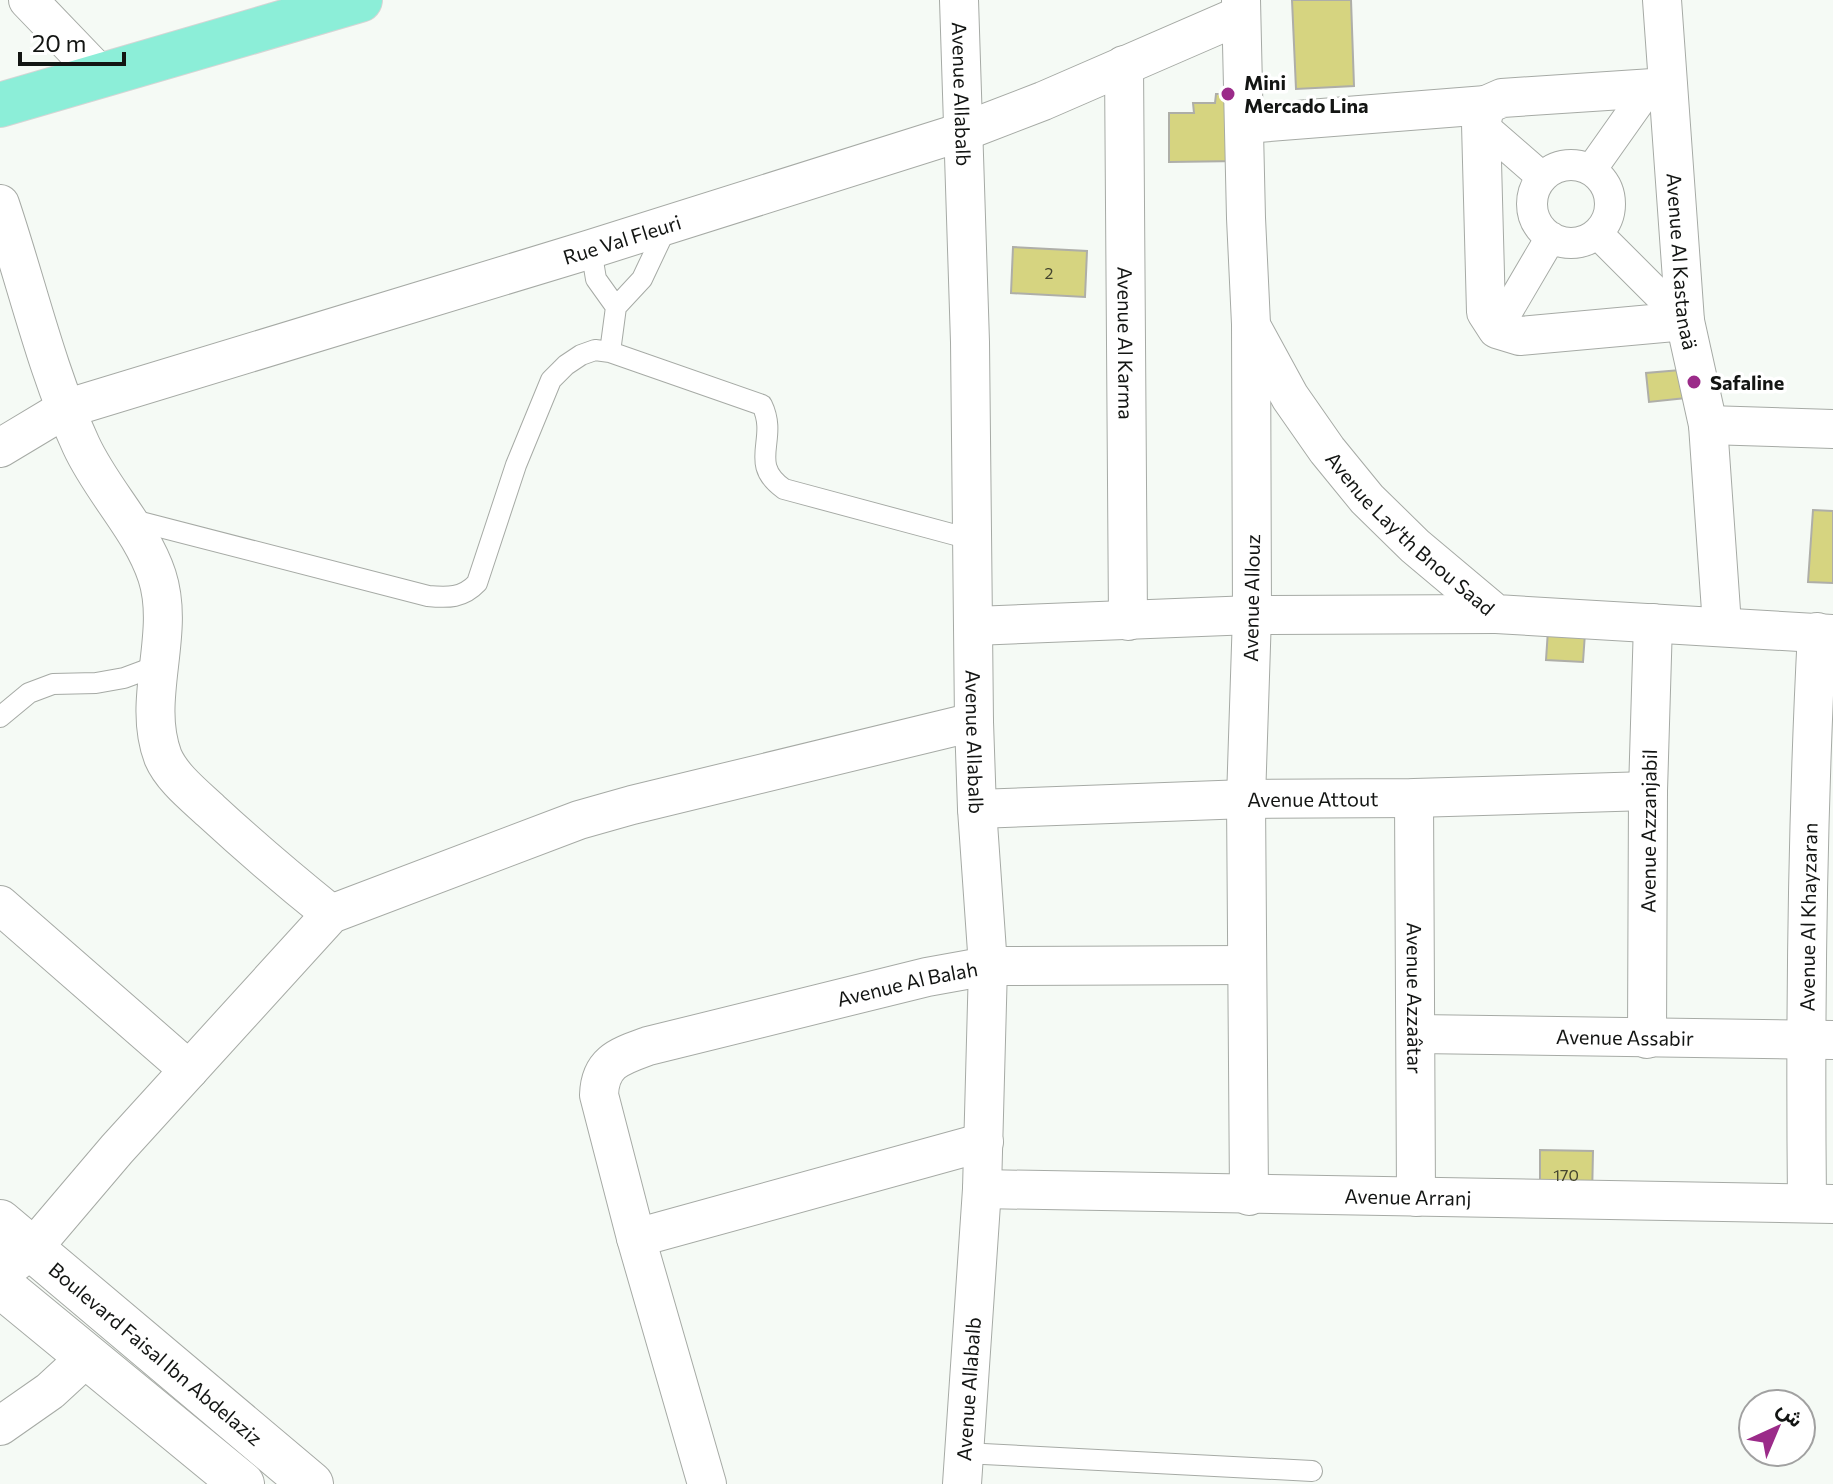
<svg xmlns="http://www.w3.org/2000/svg" width="1833" height="1484" viewBox="0 0 1833 1484" font-family="Commissioner,Vazirmatn,sans-serif">
  <style>
    .building { fill: #d6d480; stroke: #aeaea8; stroke-width: 2 }
    .lines { fill: none; stroke-linecap: round; stroke-linejoin: round }
    .service-casing { stroke: #a6aaa5; stroke-width: 22 }
    .pedestrian-casing { stroke: #a6aaa5; stroke-width: 32 }
    .minor-casing { stroke: #a6aaa5; stroke-width: 40 }
    .secondary-casing { stroke: #a6aaa5; stroke-width: 46 }
    .primary-casing { stroke: #d5d5d5; stroke-width: 46 }
    .service { stroke: #fff; stroke-width: 20 }
    .pedestrian { stroke: #fff; stroke-width: 30 }
    .minor { stroke: #fff; stroke-width: 38 }
    .secondary { stroke: #fff; stroke-width: 44 }
    .primary { stroke: #8ceed8; stroke-width: 44 }
    .poi-dot { fill: #9b2b89; stroke: #fff; stroke-width: 3 }
    .labels { text-anchor: middle; dominant-baseline: central; stroke-width: 7; stroke-linejoin: round; paint-order: stroke }
    .number-label { font-size: 16px; fill: #44452e }
    .poi-label { font-size: 20px; font-weight: bold; fill: #131513; stroke: #fff; text-anchor: start }
    .street-label { font-size: 20px; fill: #131513; stroke: #fff }
  </style>
  <rect width="100%" height="100%" fill="#f5faf5"/>
  <path class="building" d="M 1292,0 L 1351,0 L 1354,86 L 1296,89 Z
    M 1216,94 L 1239,94 L 1240,161 L 1169,162 L 1169,113 L 1194,113 L 1193,103 L 1215,103 Z
    M 1013,247 L 1087,251 L 1085,297 L 1011,293 Z
    M 1692,369 L 1695,397 L 1649,402 L 1646,373 Z
    M 1813,510 L 1833,511 L 1833,583 L 1808,582 Z
    M 1548,630 L 1585,633 L 1583,662 L 1546,660 Z
    M 1540,1150 L 1593,1151 L 1592,1198 L 1540,1197 Z"/>
  <g class="lines">
    <g class="service-casing">
      <path id="service" d="M 591,249 L 596,279 L 616,307
        M 610,352 L 616,307 L 642,279 L 668,224
        M 129,519 L 428,596 C 448,598 463,598 477,583 L 516,465 L 551,380 L 566,365 L 581,355 L 595,350 L 610,352 L 762,405 C 779,440 747,463 784,489 L 974,540
        M 0,717 L 29,693 L 53,684 L 96,683 L 124,678 L 159,665
        M 964,1453 L 1312,1471"/>
    </g>
    <g class="pedestrian-casing">
      <path id="pedestrian" d="M 1481,124 L 1542,177
        M1532 204a39 39 0 1 1 78 0a39 39 0 1 1-78 0Z
        M 1591,170 L 1649,88
        M 1597,233 L 1685,321
        M 1497,329 L 1551,237"/>
    </g>
    <g class="minor-casing">
      <g id="minor">
        <path d="M 28,0 L 102,77"/>
        <path id="s1" d="M 959,0 L 970,342 L 974,722 L 977,809 L 988,966 L 982,1189 L 962,1484"/>
        <path d="M 1241,0 L 1246,218 L 1251,324 L 1252,615 L 1246,799 L 1249,1196"/>
        <path id="s2" d="M 1662,0 L 1685,321 L 1708,425 L 1722,625"/>
        <path id="s3" d="M 1124,65 L 1128,621"/>
        <path d="M 1668,87 L 1502,98 L 1486,105 L 1481,124 L 1486,312 L 1497,329 L 1520,336 L 1685,321"/>
        <path d="M 1245,124 L 1486,105"/>
        <path d="M 0,204 C 27,284 46,369 81,445 C 102,491 141,528 157,576 C 176,635 141,699 163,757 C 172,778 195,796 211,811 C 250,847 290,881 331,914"/>
        <path id="s4" d="M 1254,331 L 1290,397 L 1327,450 L 1367,499 L 1415,546 L 1496,614 L 1833,634"/>
        <path d="M 1708,425 L 1833,429"/>
        <path id="s5" d="M 0,448 L 65,409 L 591,249 L 965,131 L 1043,101 L 1241,15"/>
        <path d="M 974,626 L 1252,615 L 1496,614"/>
        <path id="s6" d="M 1414,798 L 1416,1197"/>
        <path id="s7" d="M 977,809 L 1246,799 L 1414,798 L 1648,791"/>
        <path d="M 0,905 L 189,1070"/>
        <path id="s8" d="M 1417,1034 L 1833,1040"/>
        <path id="s9" d="M 1647,1039 L 1648,791 L 1653,623"/>
        <path id="s10" d="M 982,1189 L 1833,1204"/>
        <path id="s11" d="M 1807,1203 C 1805,1013 1807,823 1817,632"/>
        <path d="M 636,1238 L 984,1142"/>
        <path d="M 0,1274 L 32,1249 L 117,1149 L 331,914 L 579,820 L 632,805 L 974,722"/>
        <path d="M 0,1426 L 50,1391 L 88,1356"/>
        <path id="s12" d="M 707,1484 L 636,1238 L 599,1095 C 600,1061 621,1056 648,1046 L 927,977 L 988,966 L 1247,965"/>
      </g>
    </g>
    <g class="secondary-casing">
      <g id="secondary">
        <path id="s13" d="M 0,1222 L 311,1484"/>
        <path d="M 0,1285 L 242,1484"/>
      </g>
    </g>
    <g class="primary-casing">
      <path id="primary" d="M 0,105 L 360,0"/>
    </g>
    <use href="#service" class="service"/>
    <use href="#pedestrian" class="pedestrian"/>
    <use href="#minor" class="minor"/>
    <use href="#secondary" class="secondary"/>
    <use href="#primary" class="primary"/>
  </g>
  <g class="poi-dot">
    <circle cx="1228" cy="94" r="8"/>
    <circle cx="1694" cy="382" r="8"/>
  </g>
  <g class="labels">
    <g class="number-label">
      <text x="1049" y="272">2</text>
      <text x="1566" y="1174">170</text>
    </g>
    <g class="poi-label">
      <text x="1244" y="82">Mini<tspan x="1244" dy="23">Mercado Lina</tspan></text>
      <text x="1710" y="382">Safaline</text>
    </g>
    <g class="street-label">
      <text stroke="none"><textPath href="#s1" startOffset="94">Avenue Allabalb</textPath></text>
      <text stroke="none"><textPath href="#s5" startOffset="658">Rue Val Fleuri</textPath></text>
      <text stroke="none"><textPath href="#s2" startOffset="262">Avenue Al Kastanaä</textPath></text>
      <text stroke="none"><textPath href="#s3" startOffset="278">Avenue Al Karma</textPath></text>
      <text stroke="none"><textPath href="#s4" startOffset="258">Avenue Lay'th Bnou Saad</textPath></text>
      <text transform="translate(1251 598) rotate(-89)">Avenue Allouz</text>
      <text stroke="none"><textPath href="#s1" startOffset="742">Avenue Allabalb</textPath></text>
      <text stroke="none"><textPath href="#s7" startOffset="336">Avenue Attout</textPath></text>
      <text stroke="none"><textPath href="#s9" startOffset="208">Avenue Azzanjabil</textPath></text>
      <text stroke="none"><textPath href="#s11" startOffset="286">Avenue Al Khayzaran</textPath></text>
      <text stroke="none"><textPath href="#s12" startOffset="746">Avenue Al Balah</textPath></text>
      <text stroke="none"><textPath href="#s6" startOffset="200">Avenue Azzaâtar</textPath></text>
      <text stroke="none"><textPath href="#s8" startOffset="208">Avenue Assabir</textPath></text>
      <text stroke="none"><textPath href="#s10" startOffset="426">Avenue Arranj</textPath></text>
      <text stroke="none"><textPath href="#s13" startOffset="204">Boulevard Faisal Ibn Abdelaziz</textPath></text>
      <text transform="translate(968 1389) rotate(-86)">Avenue Allabalb</text>
    </g>
  </g>
  <g transform="translate(1777 1428) rotate(44)"><circle r="38" fill="#ffffff" stroke="#a1a1a1" stroke-width="2"/>
  <path d="M0-6L14 30L0 20L-14 30Z" fill="#9b2b89"/>
  <text y="-12" font-size="22" font-weight="bold" text-anchor="middle" fill="#131513">ش</text>
  </g>
  <path d="M20 52v12h104v-12" fill="none" stroke="#131513" stroke-width="4"/>
  <text x="32" y="52" font-size="24" fill="#131513" stroke="#ffffff" stroke-width="6" paint-order="stroke">20 m</text>
</svg>
